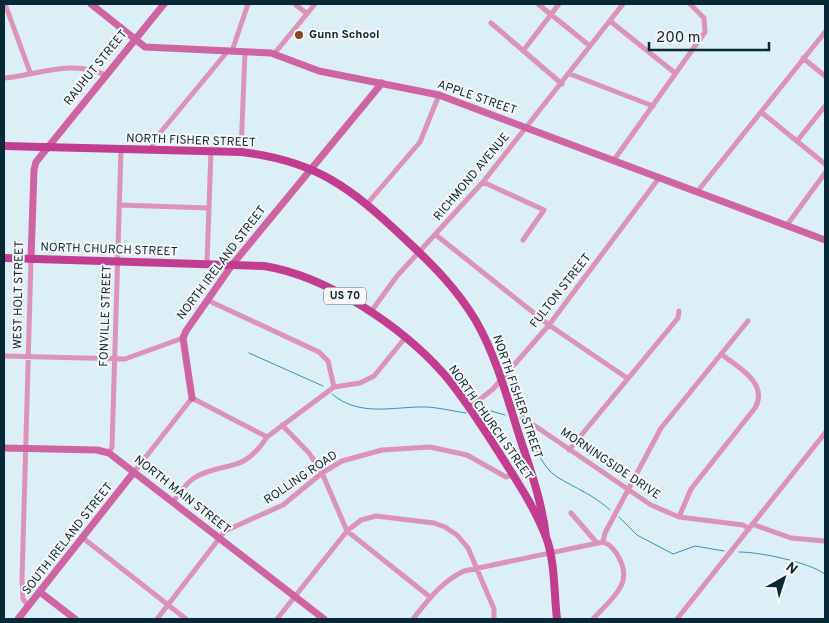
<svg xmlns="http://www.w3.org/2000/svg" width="829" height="623" viewBox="0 0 829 623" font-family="Overpass,sans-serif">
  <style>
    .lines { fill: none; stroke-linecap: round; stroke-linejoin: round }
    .stream { stroke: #2f95bb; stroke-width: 1 }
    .street { stroke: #dc93b9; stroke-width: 5 }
    .secondary { stroke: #ce64a1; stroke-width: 7 }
    .primary { stroke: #c23c8f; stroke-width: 8 }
    .poi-dot { fill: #8b451e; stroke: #f8f8f8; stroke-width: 2 }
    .labels { text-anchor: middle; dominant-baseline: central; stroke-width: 4; stroke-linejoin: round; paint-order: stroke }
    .shield { fill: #f8f8f8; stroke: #4f6670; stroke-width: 1 }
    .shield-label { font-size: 11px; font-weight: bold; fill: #072835 }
    .poi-label { font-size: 12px; font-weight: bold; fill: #072835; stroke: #f8f8f8; text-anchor: start }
    .street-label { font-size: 12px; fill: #072835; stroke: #f8f8f8 }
  </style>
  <rect width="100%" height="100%" fill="#dceef6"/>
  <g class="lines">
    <path class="stream" d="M 249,353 L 323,386
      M 332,394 C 360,418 394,406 428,407 C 440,408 453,411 466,413
      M 479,412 L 491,411 L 505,415
      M 525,429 C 536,444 540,466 557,477 C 575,488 594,495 610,510
      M 619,517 L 637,535 L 673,554 L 695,546 L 724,551
      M 739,552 C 760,552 808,562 825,574"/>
    <path class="street" d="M 5,4 L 30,72
      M 295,4 L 306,13
      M 538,4 L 590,46
      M 610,21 L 675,73
      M 491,23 L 562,84
      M 232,51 L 248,4
      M 523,51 L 559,4
      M 274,54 L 315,4
      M 803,58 L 825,76
      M 570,74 L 653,106
      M 4,78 C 38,75 72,59 105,75
      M 761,112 L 825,164
      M 797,141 L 825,106
      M 150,150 L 160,133 L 227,52
      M 241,152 L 245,52
      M 614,160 L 705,32 L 704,18 L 690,4
      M 483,182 L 544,210 L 523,240
      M 697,192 L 825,32
      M 367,204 L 420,142 L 439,95
      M 120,205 L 209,208
      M 787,225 L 825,173
      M 436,235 L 549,325 L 627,378
      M 207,263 L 211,151
      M 207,300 L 319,352 L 328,361 L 334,387
      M 370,313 L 397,276 L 483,182 L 623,4
      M 4,356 L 125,359 L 183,338
      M 469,408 L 493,389 L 549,325 L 659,178
      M 522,417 L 651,505 L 679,517 L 743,525 L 749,529
      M 282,425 L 309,453 L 322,473 L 347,531 L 430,597
      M 569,450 L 678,318 L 679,311
      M 109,453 L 112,447 L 121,149
      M 134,472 L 192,398 L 267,437
      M 173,502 C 179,494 185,484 194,478 C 223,460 242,476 267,437 L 334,387 L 360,383 L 374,376 L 405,338
      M 571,513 L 597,543
      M 679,517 L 691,489 L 755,408 C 769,383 738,367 721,354
      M 752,524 L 791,538 L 825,541
      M 83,538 L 186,619
      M 603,542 L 605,533 L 661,428 L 748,321
      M 28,606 L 23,599 L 22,580 L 31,259
      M 157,619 L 225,531 L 283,505 L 322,473 L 342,461 L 382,450 L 430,447 L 467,455 L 506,477 L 514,475
      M 277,619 L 347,531 L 361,520 L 376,516 L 434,523 L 445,527 L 457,535 L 468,548 L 494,609 L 494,619
      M 413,619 C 428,600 441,582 464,571 L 603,542
      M 593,619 C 602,609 615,598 621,586 C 629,571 617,547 603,542
      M 677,619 L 825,433"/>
    <path class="secondary" d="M 91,4 L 145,47 L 271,53 L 319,71 L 439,95 L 825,240
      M 31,259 L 34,170 L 36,162 L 164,4
      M 192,398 L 183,338 L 186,331 L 232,265 L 382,83
      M 4,448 L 97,450 L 109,453 L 324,619
      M 40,592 L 75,619
      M 18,619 L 134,472"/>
    <path class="primary" d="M 4,146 L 241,152 C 317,161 351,188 405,239 C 432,264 457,289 476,321 C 496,356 507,397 519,435 C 530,469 542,501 546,537
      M 4,258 L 264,266 C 327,276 401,326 443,373 C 464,397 481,425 498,451 C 515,478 534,506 546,537 C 555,560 554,594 557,619"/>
  </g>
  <circle class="poi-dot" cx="299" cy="35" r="5"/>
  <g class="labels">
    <rect class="shield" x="324" y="287.5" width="42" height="17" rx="4"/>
    <g class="shield-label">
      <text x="345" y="296">US 70</text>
    </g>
    <g class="poi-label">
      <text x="309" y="35">Gunn School</text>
    </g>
    <g class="street-label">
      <text transform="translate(96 68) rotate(-51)">RAUHUT STREET</text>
      <text transform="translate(477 98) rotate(19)">APPLE STREET</text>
      <text transform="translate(191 141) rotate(2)">NORTH FISHER STREET</text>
      <text transform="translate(472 177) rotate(-50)">RICHMOND AVENUE</text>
      <text transform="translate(109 250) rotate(2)">NORTH CHURCH STREET</text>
      <text transform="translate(222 263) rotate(-53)">NORTH IRELAND STREET</text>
      <text transform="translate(561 291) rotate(-52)">FULTON STREET</text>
      <text transform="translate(19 295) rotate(-89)">WEST HOLT STREET</text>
      <text transform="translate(106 316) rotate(-88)">FONVILLE STREET</text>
      <text transform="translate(517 397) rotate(71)">NORTH FISHER STREET</text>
      <text transform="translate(490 423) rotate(55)">NORTH CHURCH STREET</text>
      <text transform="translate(610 464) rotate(34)">MORNINGSIDE DRIVE</text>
      <text transform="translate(301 478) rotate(-34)">ROLLING ROAD</text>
      <text transform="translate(182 495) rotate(38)">NORTH MAIN STREET</text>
      <text transform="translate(68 539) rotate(-52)">SOUTH IRELAND STREET</text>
    </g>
  </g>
  <rect width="829" height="623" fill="none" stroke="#072835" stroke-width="10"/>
  <g transform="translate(784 578) rotate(39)" stroke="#f8f8f8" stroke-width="4" paint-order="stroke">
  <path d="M0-4L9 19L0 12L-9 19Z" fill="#072835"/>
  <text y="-8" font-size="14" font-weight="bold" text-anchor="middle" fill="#072835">N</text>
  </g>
  <path d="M649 42v8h120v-8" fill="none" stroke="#072835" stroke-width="2.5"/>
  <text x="656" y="42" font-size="15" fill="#072835" stroke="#f8f8f8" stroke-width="4" paint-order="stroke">200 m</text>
</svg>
